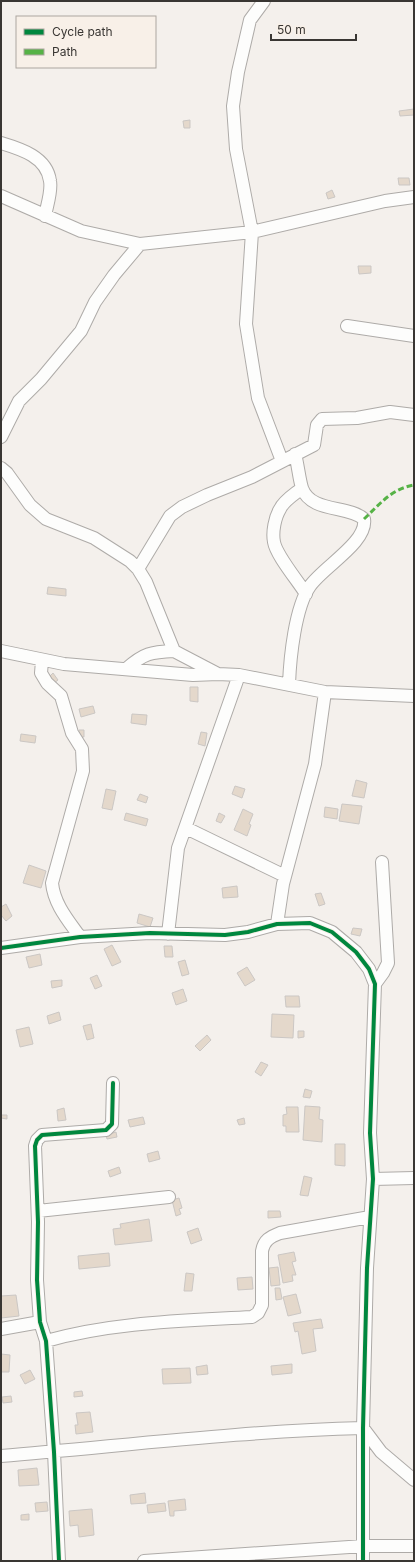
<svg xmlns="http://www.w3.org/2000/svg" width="415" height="1562" viewBox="0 0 415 1562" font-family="Inter,sans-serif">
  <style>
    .building { fill: #e4d8cb; stroke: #cbc7c4 }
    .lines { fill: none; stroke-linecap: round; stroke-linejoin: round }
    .minor-casing { stroke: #aeaba8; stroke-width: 14 }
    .minor { stroke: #fdfdfc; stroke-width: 12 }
    .quiet { stroke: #56b246; stroke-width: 3; stroke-dasharray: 6 3; stroke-linecap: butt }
    .cycleway-casing { stroke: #f8f0e8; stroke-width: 6 }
    .cycleway { stroke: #00873e; stroke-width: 4 }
  </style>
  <rect width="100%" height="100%" fill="#f4f0ec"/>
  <path class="building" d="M 414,109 L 414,115 L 400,116 L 399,111 Z
    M 190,120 L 190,128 L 184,128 L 183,121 Z
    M 398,178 L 409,178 L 410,185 L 399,185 Z
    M 332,190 L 335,197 L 328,199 L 326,193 Z
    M 358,266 L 371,266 L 371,273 L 359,274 Z
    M 48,587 L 66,589 L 66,596 L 47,594 Z
    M 53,673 L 58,680 L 53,684 L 48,678 Z
    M 190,687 L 198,687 L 198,702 L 190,701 Z
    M 93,706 L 95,713 L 81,717 L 79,709 Z
    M 132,714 L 147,715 L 146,725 L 131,723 Z
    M 79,730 L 84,730 L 84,737 L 78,737 Z
    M 201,732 L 207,733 L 205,746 L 198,744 Z
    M 21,734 L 36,736 L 35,743 L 20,741 Z
    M 356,780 L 367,783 L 364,798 L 352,796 Z
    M 235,786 L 245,789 L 242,798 L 232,794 Z
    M 106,789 L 116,791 L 112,810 L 102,808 Z
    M 140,794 L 148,797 L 146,803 L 137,800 Z
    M 342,804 L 362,806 L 359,824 L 339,821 Z
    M 325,807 L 338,809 L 337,819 L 324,817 Z
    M 243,809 L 253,814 L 249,824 L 251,825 L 247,836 L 234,830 Z
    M 126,813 L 148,819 L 146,826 L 124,820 Z
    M 219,813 L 225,816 L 221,823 L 216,821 Z
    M 29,865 L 46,871 L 41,888 L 23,883 Z
    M 237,886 L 238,897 L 223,898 L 222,888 Z
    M 321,893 L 325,904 L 319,906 L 315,894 Z
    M 6,904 L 12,916 L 6,921 L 1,915 L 1,907 Z
    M 139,914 L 153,918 L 150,927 L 137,923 Z
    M 353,928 L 362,929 L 360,936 L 351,934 Z
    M 112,945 L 121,962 L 112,966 L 104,949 Z
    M 164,946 L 172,946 L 173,957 L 165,957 Z
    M 40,954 L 42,965 L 29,968 L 26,957 Z
    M 185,960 L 189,974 L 182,976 L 178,962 Z
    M 247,967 L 255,980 L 245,986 L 237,973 Z
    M 97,975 L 102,986 L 95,989 L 90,978 Z
    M 62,980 L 62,986 L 52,988 L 51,981 Z
    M 183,989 L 187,1001 L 176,1005 L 172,993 Z
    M 285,996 L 299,996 L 300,1007 L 286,1007 Z
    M 59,1012 L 61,1020 L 49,1024 L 47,1016 Z
    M 272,1014 L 294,1015 L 293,1038 L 271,1037 Z
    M 91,1024 L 94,1038 L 87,1040 L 83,1026 Z
    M 29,1027 L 33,1044 L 20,1047 L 16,1030 Z
    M 298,1031 L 304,1031 L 304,1037 L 298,1038 Z
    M 207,1035 L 211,1040 L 200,1051 L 195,1046 Z
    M 261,1062 L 268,1065 L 261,1076 L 255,1072 Z
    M 305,1089 L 312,1091 L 310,1098 L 303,1097 Z
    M 305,1106 L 320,1107 L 319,1119 L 323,1120 L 322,1142 L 303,1140 Z
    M 286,1107 L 298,1107 L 299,1132 L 286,1132 L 286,1126 L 283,1126 L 283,1115 L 287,1114 Z
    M 64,1108 L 66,1120 L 58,1121 L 57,1110 Z
    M 1,1115 L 7,1115 L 7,1119 L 1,1118 Z
    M 143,1117 L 145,1124 L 130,1127 L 128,1120 Z
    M 244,1118 L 245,1124 L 239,1125 L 237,1120 Z
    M 116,1132 L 117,1137 L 107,1139 L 106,1135 Z
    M 335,1144 L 345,1144 L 345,1166 L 335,1165 Z
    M 158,1151 L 160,1159 L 149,1162 L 147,1154 Z
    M 119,1167 L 121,1173 L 110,1177 L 108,1171 Z
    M 304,1176 L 312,1178 L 308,1196 L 300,1195 Z
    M 179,1198 L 182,1208 L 179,1209 L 181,1214 L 176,1216 L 172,1200 Z
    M 268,1211 L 280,1211 L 281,1217 L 268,1218 Z
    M 149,1219 L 152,1241 L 115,1245 L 113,1229 L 121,1228 L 120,1224 Z
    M 198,1228 L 202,1240 L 191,1244 L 187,1232 Z
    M 294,1252 L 296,1261 L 292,1262 L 296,1275 L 292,1275 L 293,1281 L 283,1283 L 278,1255 Z
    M 109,1253 L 110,1266 L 79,1269 L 78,1256 Z
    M 278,1267 L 280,1285 L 271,1286 L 269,1268 Z
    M 186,1273 L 194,1274 L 192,1291 L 184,1291 Z
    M 252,1277 L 253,1289 L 238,1290 L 237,1278 Z
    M 275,1288 L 280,1288 L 282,1299 L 276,1300 Z
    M 296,1294 L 301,1313 L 288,1316 L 283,1297 Z
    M 16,1295 L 19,1316 L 1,1318 L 1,1296 Z
    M 321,1319 L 323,1328 L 313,1329 L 316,1351 L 302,1354 L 298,1331 L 295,1332 L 293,1323 Z
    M 1,1354 L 10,1355 L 9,1372 L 1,1372 Z
    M 292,1364 L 292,1373 L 272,1375 L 271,1366 Z
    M 207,1365 L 208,1374 L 197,1375 L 196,1367 Z
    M 190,1368 L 191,1383 L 163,1384 L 162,1369 Z
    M 30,1370 L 35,1379 L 25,1384 L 20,1375 Z
    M 82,1391 L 83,1396 L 74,1397 L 74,1392 Z
    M 11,1396 L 12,1402 L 3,1403 L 2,1397 Z
    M 90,1412 L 93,1432 L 76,1434 L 75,1425 L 78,1425 L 76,1413 Z
    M 37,1468 L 39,1485 L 19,1486 L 18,1470 Z
    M 145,1493 L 146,1503 L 131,1504 L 130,1495 Z
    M 185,1499 L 186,1510 L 174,1511 L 174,1516 L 170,1516 L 168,1501 Z
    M 47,1502 L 48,1511 L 36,1512 L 35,1503 Z
    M 165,1503 L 166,1511 L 148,1513 L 147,1505 Z
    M 92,1509 L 94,1535 L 79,1537 L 78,1525 L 70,1526 L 69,1511 Z
    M 29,1514 L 29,1520 L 21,1520 L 21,1515 Z"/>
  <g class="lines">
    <g class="minor-casing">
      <path id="minor" d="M 264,1 L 250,20 L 238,72 L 233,106 L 236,149 L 252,232 L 246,324 L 258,398 L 282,461
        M 1,143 C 21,149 47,157 50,181 C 52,191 47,205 45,216
        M 1,196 L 81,231 L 140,244 L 252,232 L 385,201 L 414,197
        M 347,326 L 414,336
        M 1,437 L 19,401 L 41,379 L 81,331 L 95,302 L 114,275 L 140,244
        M 1,468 L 7,473 L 30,505 L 46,519 L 94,538 L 130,561 L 138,569 L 146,582 L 174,651 L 218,674 L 239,675 L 325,692 L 414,696
        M 302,488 C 295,494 284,500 280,509 C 275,517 272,532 274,542 C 276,555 298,581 306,594
        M 138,569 L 170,516 L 182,507 L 207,495 L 252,477 L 314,445 L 317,425 L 322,419 L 357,418 L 390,412 L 414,415
        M 1,651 L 64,664 L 193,675 L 218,674
        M 42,661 L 41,673 L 47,683 L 61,696 L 72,733 L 82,749 L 83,771 L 52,883 C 54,904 68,920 80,937
        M 126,669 C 144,653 151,652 174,651
        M 289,684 C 290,658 295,607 310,586 C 323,567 368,542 364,519 C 348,505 311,513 302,488 C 299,478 298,465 295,454
        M 186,828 L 285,876
        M 277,924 L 283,884 L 315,764 L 325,692
        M 168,934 L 178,848 L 239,675
        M 1,948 L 80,937 L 150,933 L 225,935 L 248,932 L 277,924 L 310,923 L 332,932 L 356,952 L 369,969 L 375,984 L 370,1133 L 373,1179 L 367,1268 L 363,1428 L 363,1561
        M 375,984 L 383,973 L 388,963 L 382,862
        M 373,1179 L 414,1178
        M 38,1211 L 169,1197
        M 1,1329 L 40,1322
        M 46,1341 C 113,1322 183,1321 252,1317 L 258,1313 L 262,1305 L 262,1251 C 264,1240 270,1237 280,1233 L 370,1217
        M 1,1456 C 122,1446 242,1431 363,1428 L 381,1452 L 414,1480
        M 59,1561 L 54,1452 L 46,1341 L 40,1322 L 37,1280 L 38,1222 L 35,1146 L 37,1140 L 42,1135 L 106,1130 L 112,1124 L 113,1083
        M 144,1561 L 364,1546 L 414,1546"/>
    </g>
    <use href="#minor" class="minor"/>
    <path class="quiet" d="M 364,519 C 380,504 391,489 414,485"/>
    <g class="cycleway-casing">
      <path id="cycleway" d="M 1,948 L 80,937 L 150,933 L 225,935 L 248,932 L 277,924 L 310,923 L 332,932 L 356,952 L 369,969 L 375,984 L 370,1133 L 373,1179 L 367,1268 L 363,1428 L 363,1561
        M 59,1561 L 54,1452 L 46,1341 L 40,1322 L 37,1280 L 38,1222 L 35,1146 L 37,1140 L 42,1135 L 106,1130 L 112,1124 L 113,1083"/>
    </g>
    <use href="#cycleway" class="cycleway"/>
  </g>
  <rect width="415" height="1562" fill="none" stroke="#393633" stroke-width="4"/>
  <rect x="16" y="16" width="140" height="52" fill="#f8f0e8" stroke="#aca6a0"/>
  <rect x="24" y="29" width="20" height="6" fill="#00873e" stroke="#aca6a0"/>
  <text x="52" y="36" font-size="12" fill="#393633">Cycle path</text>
  <rect x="24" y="49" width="20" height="6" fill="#56b246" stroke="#aca6a0"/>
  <text x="52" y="56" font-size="12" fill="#393633">Path</text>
  <path d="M271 34v6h85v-6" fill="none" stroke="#393633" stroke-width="2"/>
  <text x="277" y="34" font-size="12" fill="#393633" stroke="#f8f0e8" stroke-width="3" paint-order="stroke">50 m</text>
</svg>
